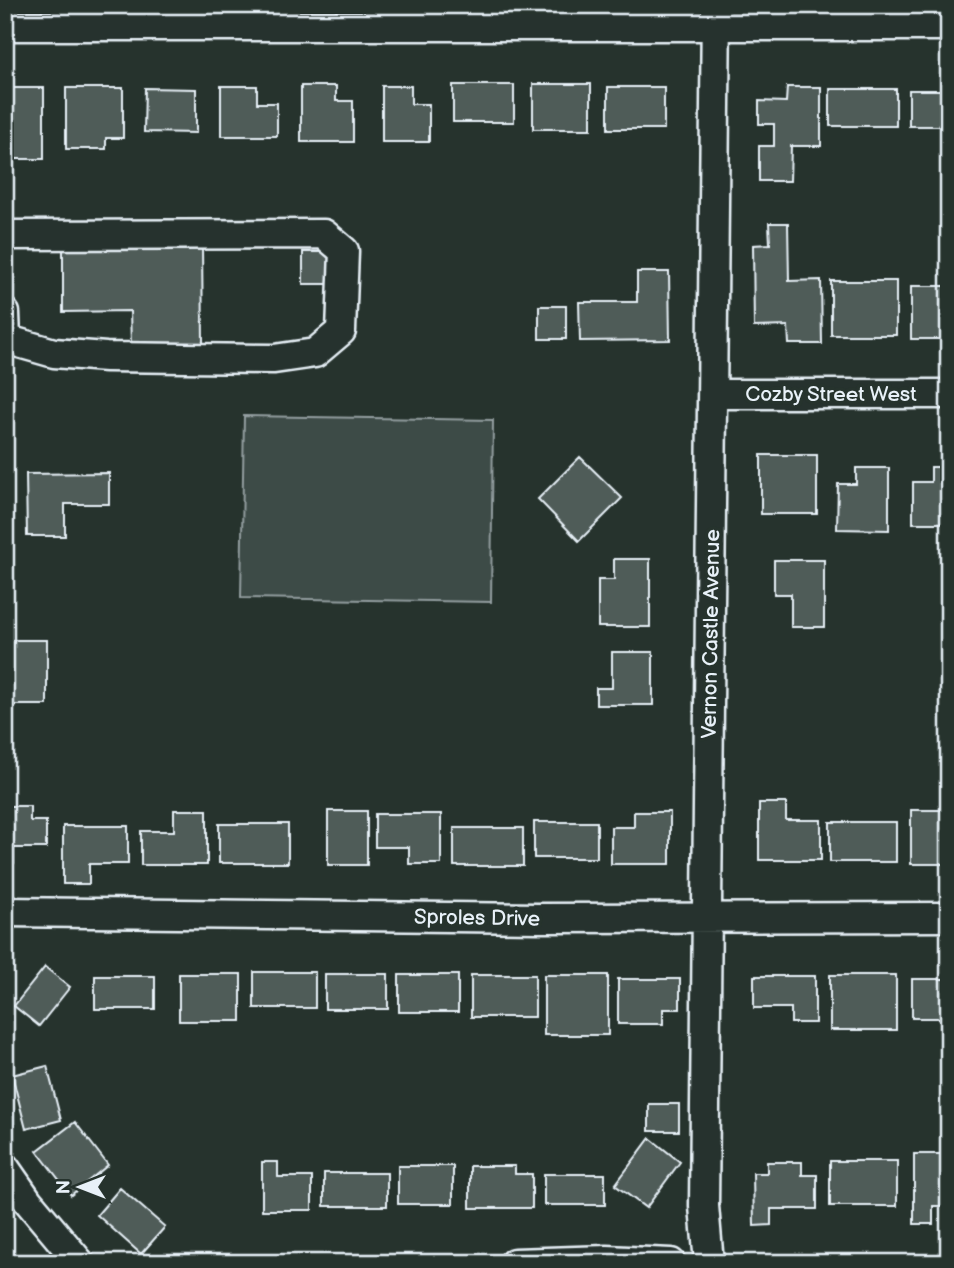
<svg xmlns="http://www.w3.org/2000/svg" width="954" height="1268" viewBox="0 0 954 1268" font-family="'Balsamiq Sans',sans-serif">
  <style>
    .green { fill: #3e4b47; stroke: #939ea0; stroke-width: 2 }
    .building { fill: #505c59; stroke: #e8f1f8; stroke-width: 2 }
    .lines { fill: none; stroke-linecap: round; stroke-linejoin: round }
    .minor-casing { stroke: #e8f1f8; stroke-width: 33 }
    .minor { stroke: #26332d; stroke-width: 28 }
    .labels { text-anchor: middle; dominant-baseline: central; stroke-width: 7; stroke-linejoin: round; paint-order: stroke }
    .street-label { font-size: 21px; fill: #e8f1f8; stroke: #26332d }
  </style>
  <rect width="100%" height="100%" fill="#26332d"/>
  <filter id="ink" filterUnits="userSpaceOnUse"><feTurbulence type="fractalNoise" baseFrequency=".0143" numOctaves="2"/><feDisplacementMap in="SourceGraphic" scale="14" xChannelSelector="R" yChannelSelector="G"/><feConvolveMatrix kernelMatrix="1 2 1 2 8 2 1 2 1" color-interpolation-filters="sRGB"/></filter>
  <g filter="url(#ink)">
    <path class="green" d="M 244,416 L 493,420 L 491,602 L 241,598 Z"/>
    <path class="building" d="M 533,84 L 591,84 L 591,129 L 533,129 Z
      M 453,85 L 514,85 L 514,122 L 453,122 Z
      M 221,86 L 257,86 L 257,103 L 277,103 L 277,136 L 221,136 Z
      M 301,86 L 336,86 L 336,101 L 353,101 L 353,142 L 301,142 Z
      M 382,86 L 411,86 L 411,104 L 429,104 L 429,142 L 382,142 Z
      M 608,87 L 664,87 L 664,129 L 608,129 Z
      M 787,87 L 821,87 L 821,146 L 791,146 L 790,181 L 759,181 L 759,146 L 774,146 L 774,124 L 759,124 L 759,101 L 786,102 Z
      M 5,88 L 44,88 L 44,159 L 9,159 L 9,142 L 5,142 Z
      M 66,88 L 123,88 L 123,138 L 106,138 L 106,149 L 66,149 Z
      M 145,88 L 196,89 L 196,133 L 144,132 Z
      M 830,89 L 896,89 L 896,126 L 830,126 Z
      M 909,90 L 949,90 L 949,126 L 909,126 Z
      M 769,223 L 788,223 L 789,281 L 821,280 L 822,344 L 789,344 L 788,326 L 754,327 L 753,245 L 770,244 Z
      M 202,245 L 203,343 L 131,344 L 130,311 L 63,312 L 63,246 Z
      M 303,252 L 331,252 L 331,284 L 303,284 Z
      M 637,272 L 669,272 L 670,340 L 580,341 L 579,302 L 637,302 Z
      M 831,281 L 896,281 L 896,335 L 831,335 Z
      M 911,286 L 949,286 L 949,339 L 911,339 Z
      M 539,306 L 566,306 L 566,339 L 539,339 Z
      M 761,455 L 817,455 L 817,514 L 761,514 Z
      M 580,457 L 622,498 L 579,541 L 538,499 Z
      M 931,467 L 949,467 L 949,523 L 913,523 L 913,482 L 931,482 Z
      M 856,468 L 889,468 L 889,530 L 837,529 L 838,484 L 856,484 Z
      M 109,473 L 109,504 L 65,504 L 65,536 L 27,536 L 26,474 Z
      M 614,559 L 650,559 L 650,627 L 598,627 L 598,580 L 614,580 Z
      M 774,560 L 824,560 L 824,627 L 791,627 L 791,594 L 774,594 Z
      M 8,640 L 47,640 L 47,705 L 8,705 Z
      M 612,652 L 653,652 L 653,705 L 596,705 L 596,688 L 612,688 Z
      M 759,803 L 786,803 L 786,820 L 821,820 L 821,860 L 759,860 Z
      M 5,806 L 30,806 L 30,821 L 46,821 L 46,848 L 14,848 L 14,863 L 5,863 Z
      M 174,810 L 207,810 L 207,865 L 141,865 L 141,831 L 174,831 Z
      M 911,810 L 949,810 L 949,851 L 945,851 L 945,864 L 911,864 Z
      M 328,811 L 367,811 L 367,865 L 328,865 Z
      M 634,812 L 670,812 L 670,864 L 611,864 L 611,827 L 634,827 Z
      M 375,814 L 441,814 L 441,864 L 409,864 L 409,847 L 375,847 Z
      M 534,822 L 597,822 L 597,858 L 534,858 Z
      M 830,822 L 896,822 L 896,862 L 830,862 Z
      M 219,824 L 288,824 L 288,863 L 219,863 Z
      M 63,826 L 128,826 L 128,864 L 89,864 L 89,884 L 63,884 Z
      M 454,828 L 523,828 L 523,866 L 454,866 Z
      M 45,967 L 70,987 L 39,1026 L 14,1006 Z
      M 254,972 L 315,972 L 315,1008 L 254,1008 Z
      M 179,974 L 241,974 L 241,1021 L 179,1021 Z
      M 325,974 L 388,974 L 388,1009 L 325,1009 Z
      M 399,975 L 458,975 L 458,1012 L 399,1012 Z
      M 471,975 L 535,975 L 535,1017 L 471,1017 Z
      M 544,975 L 608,975 L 608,1035 L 544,1035 Z
      M 830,975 L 896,975 L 896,1030 L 830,1030 Z
      M 95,976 L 155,976 L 155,1009 L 95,1009 Z
      M 754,976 L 815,976 L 815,1023 L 791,1023 L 791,1008 L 754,1008 Z
      M 618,979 L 680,979 L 680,1009 L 663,1009 L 663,1024 L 618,1024 Z
      M 912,979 L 949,979 L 949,1018 L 912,1018 Z
      M 47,1066 L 61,1120 L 26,1129 L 12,1075 Z
      M 649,1104 L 679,1104 L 679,1131 L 649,1131 Z
      M 75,1122 L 108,1165 L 71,1195 L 37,1151 Z
      M 650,1138 L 680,1162 L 646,1208 L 615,1185 Z
      M 914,1154 L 949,1154 L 949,1206 L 933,1206 L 933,1224 L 914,1224 Z
      M 830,1161 L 897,1161 L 897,1206 L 830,1206 Z
      M 262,1162 L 278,1162 L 278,1177 L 312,1177 L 312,1210 L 262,1210 Z
      M 767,1162 L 802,1162 L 802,1175 L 817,1175 L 817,1209 L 771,1209 L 771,1225 L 754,1226 L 753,1173 L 767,1173 Z
      M 398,1166 L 453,1166 L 453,1204 L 398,1204 Z
      M 470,1166 L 515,1166 L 515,1174 L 532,1174 L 532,1208 L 470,1208 Z
      M 324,1173 L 387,1173 L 387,1206 L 324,1206 Z
      M 544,1174 L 605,1174 L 605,1205 L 544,1205 Z
      M 120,1188 L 165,1227 L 141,1254 L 97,1215 Z"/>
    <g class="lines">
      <g class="minor-casing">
        <path id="minor" d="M 5,26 L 949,26
          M 5,235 L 324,234 L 344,251 L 341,331 L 315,353 L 274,359 L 106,357 L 54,353 L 5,339
          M 5,313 L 6,339
          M 713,394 L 949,394
          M 5,912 L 538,918 L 949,917
          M 5,1168 L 28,1201 L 80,1263
          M 514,1263 L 607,1260 L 671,1263
          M 709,1263 L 704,1206 L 716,5"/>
      </g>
      <use href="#minor" class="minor"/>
    </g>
  </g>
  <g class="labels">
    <g class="street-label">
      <text x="831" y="394">Cozby Street West</text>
      <text transform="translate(711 634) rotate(-89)">Vernon Castle Avenue</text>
      <text transform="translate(477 918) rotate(1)">Sproles Drive</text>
    </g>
  </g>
  <rect width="954" height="1268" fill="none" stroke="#26332d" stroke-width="28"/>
  <rect x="14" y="14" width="926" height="1240" fill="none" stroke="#e8f1f8" stroke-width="2.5" filter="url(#ink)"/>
  <g transform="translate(80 1187) rotate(270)" stroke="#26332d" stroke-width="5" paint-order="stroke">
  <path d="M0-5L12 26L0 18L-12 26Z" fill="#e8f1f8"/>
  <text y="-10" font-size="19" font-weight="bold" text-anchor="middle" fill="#e8f1f8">N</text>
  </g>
</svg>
